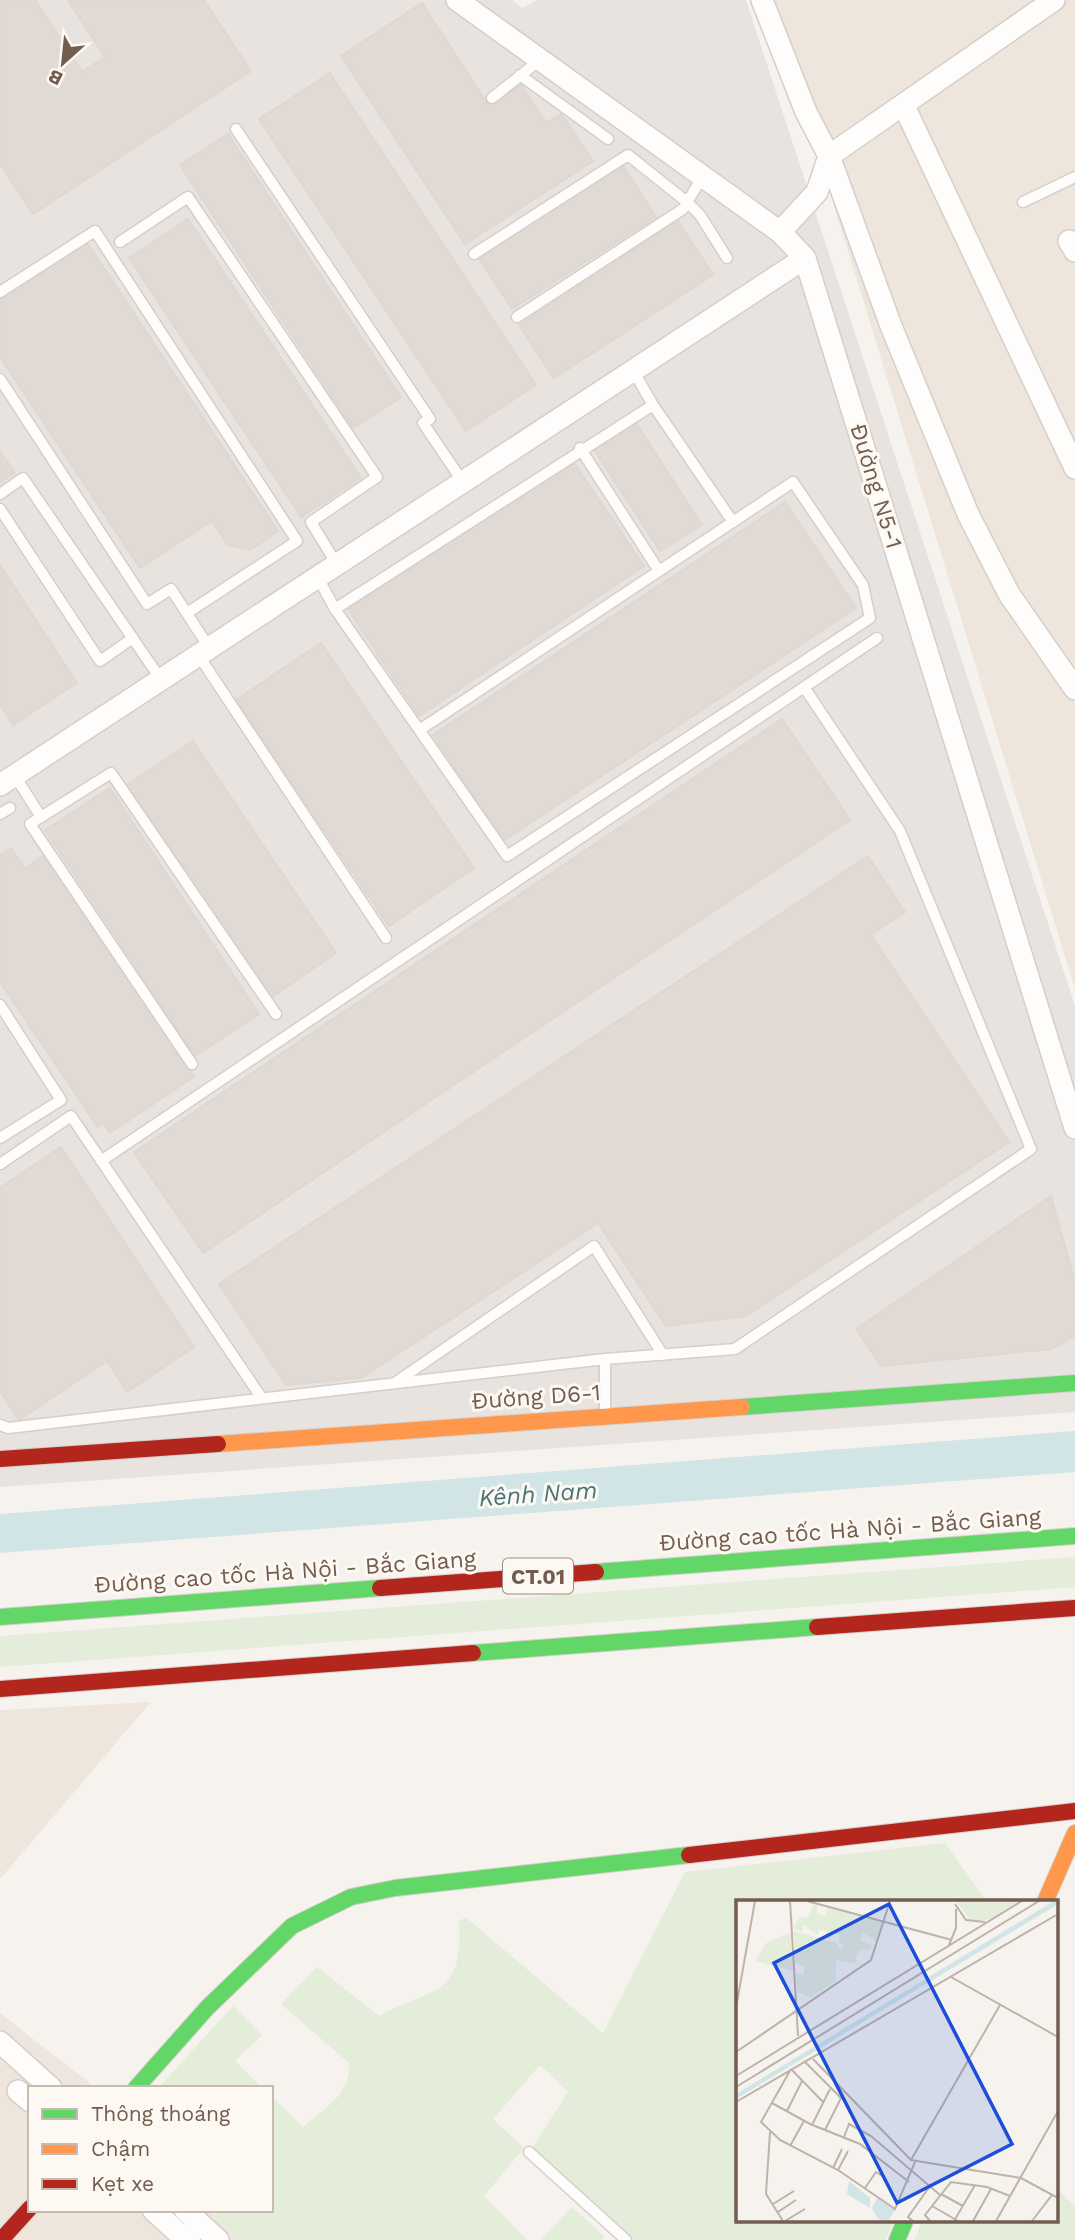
<svg xmlns="http://www.w3.org/2000/svg" width="1075" height="2240" viewBox="0 0 1075 2240" font-family="'Work Sans',sans-serif">
  <style>
    .residential { fill: #eee6dd }
    .industrial { fill: #e8e3df }
    .green { fill: #e4ecda }
    .water { fill: #d1e4e6 }
    .building { fill: #e0d9d4; stroke: #dfd7d1; stroke-width: 2 }
    .lines { fill: none; stroke-linecap: round; stroke-linejoin: round }
    .lane-casing { stroke: #d4cfc9; stroke-width: 13 }
    .street-casing { stroke: #d4cfc9; stroke-width: 24 }
    .fast-casing { stroke: #d6d0ca; stroke-width: 18 }
    .slow-casing { stroke: #d6d0ca; stroke-width: 18 }
    .jam-casing { stroke: #d6d0ca; stroke-width: 18 }
    .lane { stroke: #fefdfc; stroke-width: 10 }
    .street { stroke: #fefdfc; stroke-width: 21 }
    .fast { stroke: #63d668; stroke-width: 16 }
    .slow { stroke: #ff974d; stroke-width: 16 }
    .jam { stroke: #b3261e; stroke-width: 16 }
    .labels { text-anchor: middle; dominant-baseline: central; stroke-width: 6; stroke-linejoin: round; paint-order: stroke }
    .shield { fill: #fdf8f1; stroke: #9c8b80; stroke-width: 2 }
    .shield-label { font-size: 21px; font-weight: bold; fill: #735c50 }
    .street-label { font-size: 23px; fill: #735c50; stroke: #fdf8f1 }
    .water-label { font-size: 24px; font-style: italic; fill: #48757d; stroke: #fdf8f1 }
    .inset-road { fill: none; stroke: #beb2aa; stroke-width: 2 }
    .view { fill: #1d4ed8; fill-opacity: 0.15; stroke: #1d4ed8; stroke-width: 3.5 }
    .inset-edge { fill: none; stroke: #735c50; stroke-width: 3.5 }
  </style>
  <rect width="100%" height="100%" fill="#f6f3ee"/>
  <path class="residential" d="M 760,0 L 1075,0 L 1075,989 L 831,196 Z
    M 151,1702 L 0,1879 L 0,1710 Z
    M 0,2013 L 96,2088 L 30,2088 L 30,2210 L 247,2210 L 278,2240 L 0,2240 Z"/>
  <path class="industrial" d="M 0,0 L 512,0 L 522,8 L 537,0 L 746,0 L 1075,1006 L 1075,1412 L 0,1487 Z"/>
  <path class="green" d="M 1075,1557 L 1075,1587 L 0,1667 L 0,1636 Z
    M 945,1843 L 987,1902 L 737,1902 L 737,2221 L 894,2221 L 885,2240 L 631,2240 L 532,2148 L 568,2092 L 540,2065 L 493,2119 L 524,2148 L 484,2196 L 527,2240 L 239,2240 L 206,2210 L 271,2210 L 271,2096 L 303,2127 C 325,2107 351,2095 349,2063 L 281,2004 L 317,1967 L 379,2016 C 431,1987 464,1999 459,1922 L 465,1917 L 603,2033 L 685,1872 Z
    M 233,2006 L 262,2035 L 235,2061 L 262,2088 L 158,2088 Z
    M 1056,2188 L 1075,2206 L 1075,2240 L 914,2240 L 922,2221 L 1056,2221 Z
    M 572,2207 L 605,2237 L 602,2240 L 540,2240 Z"/>
  <path class="water" d="M 1075,1431 L 1075,1472 L 0,1553 L 0,1514 Z"/>
  <path class="building" d="M 0,0 L 35,0 L 82,72 L 105,57 L 68,0 L 204,0 L 251,71 L 33,214 L 0,164 Z
    M 422,3 L 489,106 L 521,85 L 546,123 L 561,114 L 593,161 L 465,244 L 341,56 Z
    M 330,73 L 536,385 L 466,431 L 259,119 Z
    M 228,134 L 401,398 L 353,428 L 180,165 Z
    M 622,164 L 656,217 L 512,309 L 477,256 Z
    M 188,219 L 361,478 L 301,517 L 129,258 Z
    M 678,221 L 713,275 L 554,378 L 519,325 Z
    M 86,241 L 278,531 L 250,550 L 228,545 L 212,521 L 140,568 L 0,357 L 0,298 Z
    M 636,423 L 702,525 L 660,551 L 594,449 Z
    M 0,451 L 15,473 L 0,482 Z
    M 572,460 L 644,566 L 419,716 L 348,609 Z
    M 785,502 L 856,608 L 503,841 L 433,735 Z
    M 0,565 L 77,683 L 13,725 L 0,704 Z
    M 321,643 L 474,868 L 389,926 L 236,700 Z
    M 782,719 L 850,820 L 203,1253 L 134,1152 Z
    M 193,741 L 336,953 L 269,999 L 125,786 Z
    M 110,788 L 259,1014 L 195,1056 L 45,830 Z
    M 11,848 L 25,868 L 45,855 L 194,1077 L 110,1133 L 103,1123 L 98,1127 L 0,982 L 0,855 Z
    M 868,856 L 905,912 L 871,935 L 1009,1142 L 746,1316 L 666,1326 L 598,1223 L 361,1378 L 286,1385 L 219,1284 Z
    M 61,1147 L 194,1347 L 127,1392 L 107,1361 L 19,1420 L 0,1391 L 0,1188 Z
    M 1051,1196 L 1075,1282 L 1075,1335 L 1052,1349 L 881,1366 L 856,1329 Z"/>
  <g class="lines">
    <g class="lane-casing">
      <path id="lane" d="M 520,75 L 608,139
        M 492,98 L 540,60
        M 236,129 L 430,419 L 423,423 L 463,482
        M 1023,202 L 1075,177
        M 120,242 L 188,197 L 377,477 L 311,522 L 336,563
        M 474,254 L 628,155 L 687,202 L 700,215 L 727,258
        M 0,292 L 95,231 L 297,541 L 187,613
        M 517,317 L 683,209 L 703,176
        M 634,372 L 653,405 L 733,522
        M 0,379 L 147,604 L 171,589 L 210,649
        M 580,448 L 659,571
        M 0,494 L 23,478 L 162,681
        M 0,509 L 100,661 L 133,638
        M 317,576 L 335,609 L 507,856 L 870,618 L 863,585 L 793,482 L 421,729
        M 335,609 L 653,405
        M 199,656 L 386,938
        M 15,776 L 41,817
        M 0,814 L 10,808
        M 0,1005 L 61,1100 L 0,1138
        M 192,1064 L 30,824 L 111,773 L 276,1014
        M 101,1161 L 877,638
        M 0,1164 L 71,1116 L 261,1397
        M 605,1359 L 605,1414
        M 396,1382 L 594,1246 L 663,1355
        M 0,1425 L 8,1428 L 605,1359 L 735,1349 L 1031,1149 L 900,831 L 804,687
        M 529,2152 L 626,2240"/>
    </g>
    <g class="street-casing">
      <path id="street" d="M 457,0 L 780,232 L 805,258 L 1075,1128
        M 762,0 L 806,112 L 829,156 L 891,326 L 968,514 L 1009,594 L 1075,689
        M 904,106 L 1075,468
        M 780,232 L 817,192 L 829,156 L 1054,0
        M 1069,241 L 1075,251
        M 0,785 L 805,258
        M 0,2042 L 51,2088
        M 18,2091 L 30,2101
        M 153,2210 L 186,2240 L 199,2223
        M 185,2210 L 218,2240"/>
    </g>
    <g class="fast-casing">
      <path id="fast" d="M 742,1407 L 1075,1383
        M 596,1572 L 1075,1536
        M 0,1617 L 380,1588
        M 473,1653 L 817,1627
        M 136,2088 L 207,2008 L 292,1926 L 351,1897 L 395,1888 L 689,1855
        M 897,2240 L 905,2221"/>
    </g>
    <g class="slow-casing">
      <path id="slow" d="M 218,1444 L 742,1407
        M 1045,1902 L 1075,1833"/>
    </g>
    <g class="jam-casing">
      <path id="jam" d="M 0,1459 L 218,1444
        M 380,1588 L 596,1572
        M 817,1627 L 1075,1608
        M 0,1689 L 473,1653
        M 689,1855 L 1075,1811
        M 1,2240 L 30,2208"/>
    </g>
    <use href="#lane" class="lane"/>
    <use href="#street" class="street"/>
    <use href="#fast" class="fast"/>
    <use href="#slow" class="slow"/>
    <use href="#jam" class="jam"/>
  </g>
  <g class="labels">
    <rect class="shield" x="503" y="1558.5" width="70" height="35" rx="5"/>
    <g class="shield-label">
      <text x="538" y="1576">CT.01</text>
    </g>
    <g class="street-label">
      <text transform="translate(876 486) rotate(73)">Đường N5-1</text>
      <text transform="translate(536 1397) rotate(-4)">Đường D6-1</text>
      <text transform="translate(850 1530) rotate(-4)">Đường cao tốc Hà Nội - Bắc Giang</text>
      <text transform="translate(285 1572) rotate(-4)">Đường cao tốc Hà Nội - Bắc Giang</text>
    </g>
    <g class="water-label">
      <text transform="translate(538 1494) rotate(-4)">Kênh Nam</text>
    </g>
  </g>
  <g transform="translate(736 1900)">
    <rect width="322" height="322" fill="#f6f3ee"/>
    <path d="M 220,1 L 284,1 L 255,19 L 236,22 ZM 78,4 L 82,5 L 80,13 L 89,16 L 92,7 L 146,22 L 141,42 L 127,33 L 125,41 L 136,45 L 134,51 L 125,49 L 119,57 L 121,64 L 100,60 L 100,81 L 74,98 L 61,91 L 60,73 L 67,75 L 69,67 L 59,63 L 58,31 L 101,43 L 105,52 L 107,44 L 102,43 L 104,35 L 96,33 L 94,39 L 89,38 L 90,31 L 83,30 L 82,35 L 68,25 L 66,31 L 57,28 L 64,17 L 71,18 ZM 54,33 L 57,71 L 19,61 L 30,43 Z" fill="#e4ecda"/>
    <path d="M 318,1 L 322,4 L 0,199 L 0,194 ZM 113,281 L 134,298 L 134,308 L 111,294 ZM 141,298 L 159,310 L 152,321 L 142,319 L 136,308 Z" fill="#d1e4e6"/>
    <path class="inset-road" d="M 54,1 L 62,136M 71,1 L 216,40M 219,4 L 230,20 L 249,22M 213,45 L 220,28 L 220,9M 215,77 L 322,137M 0,108 L 19,1M 0,152 L 135,60 L 154,1M 77,159 L 175,260 L 285,278 L 322,298M 68,161 L 105,198 L 89,230M 55,169 L 25,222 L 44,240 L 102,270 L 159,309 L 179,262M 55,169 L 87,202M 0,176 L 286,1M 0,187 L 303,1M 0,202 L 322,14M 36,203 L 74,224 L 124,244 L 173,282M 51,211 L 66,181M 76,225 L 94,189M 34,232 L 30,294 L 47,321M 108,237 L 113,224 L 135,236 L 204,295M 54,246 L 68,221M 175,260 L 264,105M 97,268 L 106,249M 102,270 L 112,251M 129,288 L 140,272 L 148,277M 205,294 L 227,306M 37,304 L 58,291M 196,306 L 222,321M 42,312 L 60,300M 49,321 L 69,309M 177,321 L 172,317 L 194,286M 194,321 L 189,315 L 215,282 L 251,287 L 274,296M 218,321 L 239,285M 237,321 L 255,289M 260,321 L 322,211M 296,321 L 316,295"/>
    <path class="view" d="M 153,4 L 276,244 L 161,303 L 38,63 Z"/>
    <rect width="322" height="322" class="inset-edge"/>
  </g>
  <rect x="28" y="2086" width="245" height="126" fill="#fdf8f1" stroke="#c6bab1" stroke-width="2"/>
  <rect x="42" y="2109" width="35" height="10" fill="#63d668" stroke="#c6bab1" stroke-width="2"/>
  <text x="91" y="2121" font-size="21" fill="#735c50">Thông thoáng</text>
  <rect x="42" y="2144" width="35" height="10" fill="#ff974d" stroke="#c6bab1" stroke-width="2"/>
  <text x="91" y="2156" font-size="21" fill="#735c50">Chậm</text>
  <rect x="42" y="2179" width="35" height="10" fill="#b3261e" stroke="#c6bab1" stroke-width="2"/>
  <text x="91" y="2191" font-size="21" fill="#735c50">Kẹt xe</text>
  <g transform="translate(63 63) rotate(207)" stroke="#fdf8f1" stroke-width="5" paint-order="stroke">
  <path d="M0-5L12 26L0 18L-12 26Z" fill="#735c50"/>
  <text y="-10" font-size="19" font-weight="bold" text-anchor="middle" fill="#735c50">B</text>
  </g>
</svg>
